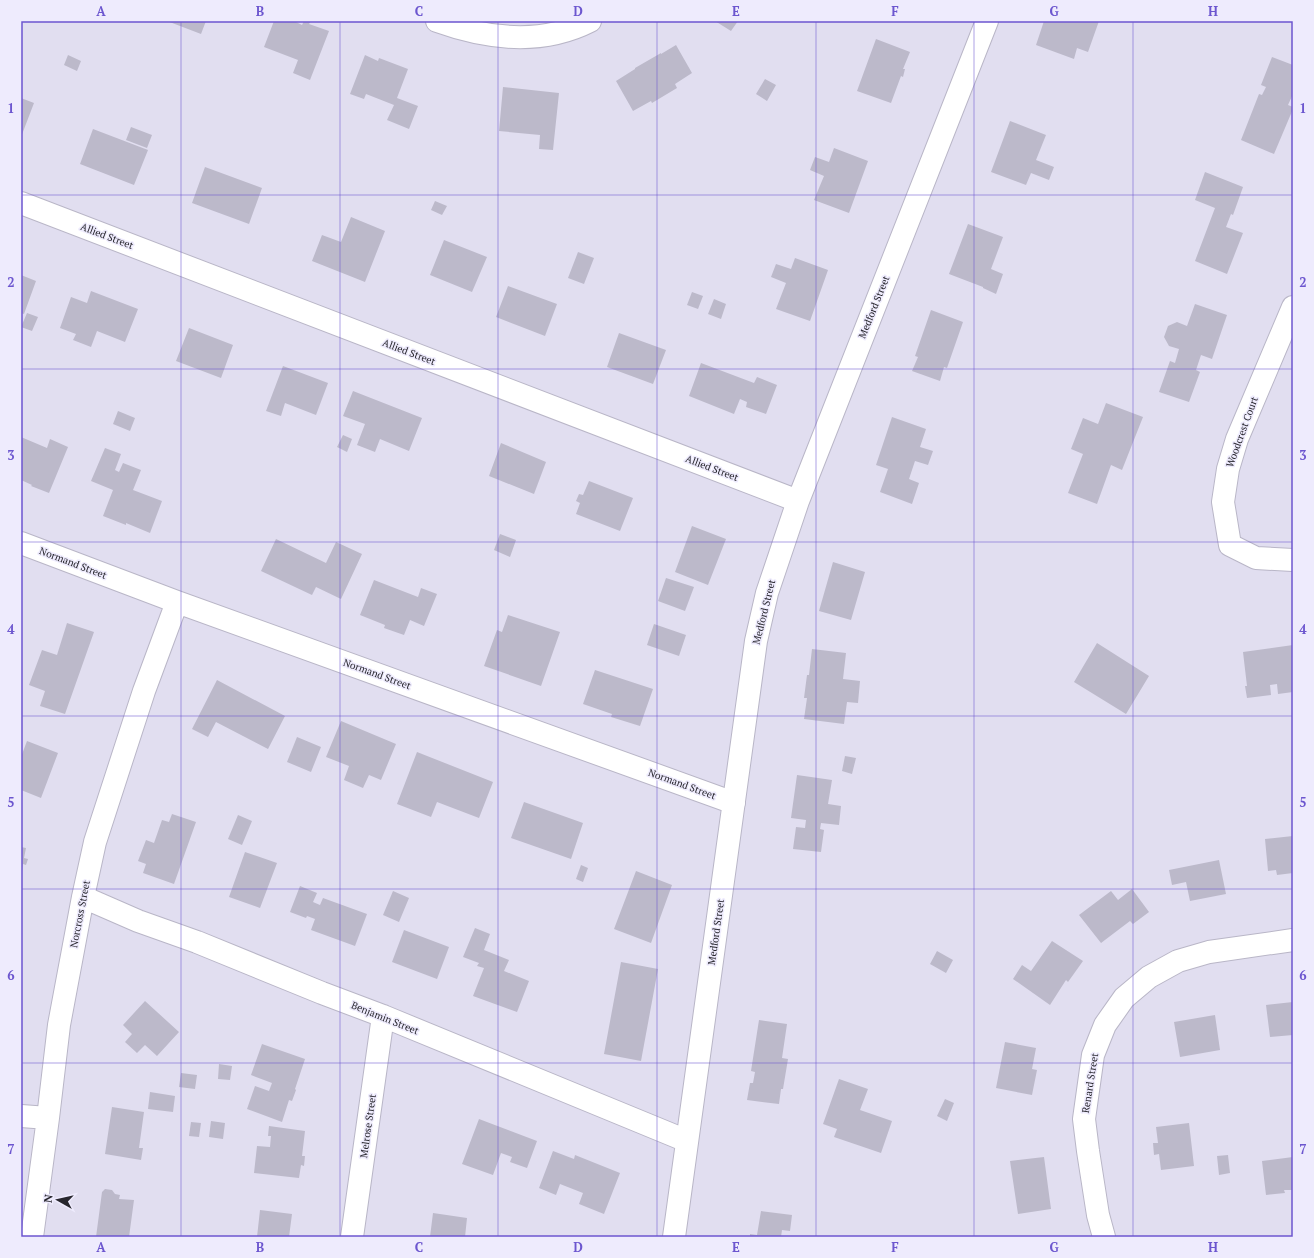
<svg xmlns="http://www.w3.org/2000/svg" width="1314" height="1258" viewBox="0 0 1314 1258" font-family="'PT Serif',serif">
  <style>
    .building { fill: #bcb9ca }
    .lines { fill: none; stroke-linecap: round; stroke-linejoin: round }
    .street-casing { stroke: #b9b6c7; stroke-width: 24 }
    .street { stroke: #fff; stroke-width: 22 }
    .grid { fill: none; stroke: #6c56cf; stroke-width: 1; stroke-opacity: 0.55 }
    .labels { text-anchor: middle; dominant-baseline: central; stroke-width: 3; stroke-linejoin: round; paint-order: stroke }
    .street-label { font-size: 10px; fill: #27262d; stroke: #eeebfd }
    .neatline { fill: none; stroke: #6c56cf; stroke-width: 1.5 }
    .grid-label { font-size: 13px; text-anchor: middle; font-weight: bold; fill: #6c56cf }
  </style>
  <rect width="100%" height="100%" fill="#e1def0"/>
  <path class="building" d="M 167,21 L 206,21 L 201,34 Z
    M 274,21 L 294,21 L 302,25 L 304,21 L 311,21 L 309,24 L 329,31 L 310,80 L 293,73 L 298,60 L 264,47 Z
    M 715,21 L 738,21 L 731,31 Z
    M 1044,21 L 1099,21 L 1088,52 L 1077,48 L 1074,59 L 1036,45 Z
    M 876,39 L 910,52 L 903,69 L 905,69 L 903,77 L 901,76 L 891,103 L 857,91 Z
    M 676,45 L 692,73 L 675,84 L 677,88 L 652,103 L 651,101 L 633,111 L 616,81 L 635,69 L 635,68 L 661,53 L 661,54 Z
    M 68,55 L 81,61 L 77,71 L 64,65 Z
    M 365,55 L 378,61 L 379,58 L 408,69 L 397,98 L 418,106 L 409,129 L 387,120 L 394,105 L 366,94 L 364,99 L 350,94 Z
    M 1272,57 L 1293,65 L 1293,94 L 1288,105 L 1293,107 L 1293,109 L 1274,154 L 1241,140 L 1259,94 L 1262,95 L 1266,87 L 1261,85 Z
    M 765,79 L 776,85 L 767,101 L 756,94 Z
    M 503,87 L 559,93 L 553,150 L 539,149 L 540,135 L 499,131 Z
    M 21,98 L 34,103 L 21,137 Z
    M 1010,121 L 1046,135 L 1036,160 L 1054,167 L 1049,180 L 1031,173 L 1026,185 L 991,172 Z
    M 131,127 L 152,135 L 147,148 L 126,140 Z
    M 93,129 L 148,150 L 134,185 L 80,164 Z
    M 834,148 L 868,161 L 849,213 L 814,200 L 824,176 L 810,170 L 815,157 L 829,162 Z
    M 205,167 L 262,188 L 249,224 L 192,203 Z
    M 1205,172 L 1243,187 L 1233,215 L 1231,214 L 1226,227 L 1243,233 L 1227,274 L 1195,261 L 1215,208 L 1195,200 Z
    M 435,201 L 447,206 L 442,215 L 431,210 Z
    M 351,217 L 385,231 L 365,282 L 312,261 L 322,235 L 341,242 Z
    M 968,224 L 1003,237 L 991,269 L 1003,274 L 996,294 L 983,288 L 983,287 L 949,274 Z
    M 444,240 L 487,257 L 472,292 L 430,275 Z
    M 578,252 L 594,258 L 584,284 L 568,278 Z
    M 795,258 L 828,270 L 810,321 L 776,309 L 786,283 L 771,277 L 776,264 L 791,269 Z
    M 21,275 L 36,281 L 24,314 L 21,313 Z
    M 508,286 L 557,304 L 545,336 L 496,317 Z
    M 91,291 L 138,309 L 125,342 L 97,331 L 91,347 L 73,340 L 76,334 L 60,328 L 71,297 L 87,303 Z
    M 692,292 L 703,296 L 698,309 L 687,305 Z
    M 714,299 L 726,304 L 721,319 L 708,314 Z
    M 1195,304 L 1227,315 L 1212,359 L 1201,355 L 1196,370 L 1200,372 L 1189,402 L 1159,392 L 1170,361 L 1175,363 L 1179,349 L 1169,346 L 1164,337 L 1168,326 L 1177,322 L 1187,326 Z
    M 931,310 L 963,322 L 947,368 L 944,367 L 940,381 L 912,371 L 918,357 L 915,356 Z
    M 27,313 L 38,317 L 32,331 L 21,327 Z
    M 189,328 L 233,345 L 221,378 L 176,361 Z
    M 619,333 L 666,350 L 653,384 L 607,367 Z
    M 701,363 L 754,383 L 757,377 L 777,385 L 766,414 L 746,407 L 747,402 L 740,399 L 734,414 L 689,396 Z
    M 283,366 L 328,383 L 316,415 L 285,403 L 281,416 L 266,411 Z
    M 353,391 L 422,418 L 409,451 L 380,439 L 375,452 L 357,445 L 365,424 L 343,416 Z
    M 1106,403 L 1143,417 L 1122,470 L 1111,465 L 1097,504 L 1068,493 L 1083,454 L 1071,449 L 1083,418 L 1098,424 Z
    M 118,411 L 135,418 L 130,431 L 113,424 Z
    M 892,417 L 926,429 L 920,447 L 933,451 L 928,465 L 915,461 L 909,479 L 919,483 L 912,504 L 880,492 L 888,469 L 876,465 Z
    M 343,435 L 352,439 L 347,452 L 337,447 Z
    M 21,437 L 47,448 L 50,439 L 68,447 L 49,493 L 31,486 L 32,485 L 21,480 Z
    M 501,443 L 546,462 L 534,494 L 489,476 Z
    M 105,448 L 121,454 L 115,470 L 119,472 L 123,463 L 141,470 L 133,490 L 162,501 L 150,533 L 126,523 L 126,525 L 103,516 L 113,490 L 91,481 Z
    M 589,481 L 633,498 L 620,531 L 576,514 L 580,503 L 576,501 L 579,494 L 583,495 Z
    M 692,526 L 726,539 L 708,585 L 675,572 Z
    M 500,534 L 516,540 L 510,557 L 494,550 Z
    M 276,539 L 326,563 L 336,542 L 362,554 L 341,599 L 316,587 L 312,595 L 261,571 Z
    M 833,562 L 865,572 L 851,620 L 819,611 Z
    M 666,578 L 694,587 L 685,611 L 658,601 Z
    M 374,580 L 418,597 L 421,588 L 437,594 L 424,626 L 410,620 L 404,635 L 384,628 L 385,625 L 360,615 Z
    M 508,615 L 560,632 L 541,686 L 484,666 L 497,630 L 502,632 Z
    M 67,623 L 94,632 L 65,714 L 40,706 L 45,691 L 29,685 L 42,650 L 57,655 Z
    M 654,624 L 686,635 L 679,656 L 647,645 Z
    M 1097,643 L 1149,676 L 1126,714 L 1074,682 Z
    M 1293,645 L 1293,692 L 1278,694 L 1277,684 L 1270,685 L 1271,695 L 1247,698 L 1245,686 L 1247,686 L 1243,652 Z
    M 812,649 L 846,653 L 843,679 L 860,681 L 858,703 L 847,702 L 844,724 L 804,719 L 807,698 L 804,698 L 807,675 L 809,675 Z
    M 595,670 L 653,689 L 640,726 L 611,717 L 612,714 L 583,704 Z
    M 217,680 L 285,716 L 268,749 L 216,722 L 208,737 L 192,729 Z
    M 341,721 L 396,744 L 381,780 L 369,775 L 363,788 L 344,780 L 349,766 L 326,757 Z
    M 297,737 L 321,747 L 311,772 L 287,762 Z
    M 27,741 L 58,753 L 41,798 L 21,790 L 21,757 Z
    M 417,752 L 493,782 L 479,818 L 437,802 L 431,817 L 397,804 Z
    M 845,756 L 856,758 L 852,774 L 842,771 Z
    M 797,775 L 832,780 L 828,804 L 841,806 L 839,825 L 821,823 L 820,829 L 824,830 L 821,852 L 793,849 L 796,827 L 805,828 L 806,820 L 791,818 Z
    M 524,802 L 583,823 L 571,859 L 511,838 Z
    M 172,814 L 196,822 L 174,884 L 143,873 L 146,864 L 138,861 L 146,840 L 154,843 L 162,820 L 169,822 Z
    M 238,815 L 252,821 L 242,845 L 228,839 Z
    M 1293,836 L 1293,873 L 1277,875 L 1276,870 L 1268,871 L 1265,839 Z
    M 21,847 L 26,848 L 24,858 L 28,859 L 26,865 L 23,864 L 22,871 Z
    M 245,852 L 277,863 L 260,908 L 229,897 Z
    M 1219,860 L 1226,894 L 1190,901 L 1186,882 L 1172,885 L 1169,870 Z
    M 581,865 L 588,868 L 583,882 L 576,879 Z
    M 636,871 L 672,885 L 651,943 L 614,929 Z
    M 300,886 L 317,893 L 313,902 L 320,905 L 323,898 L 367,914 L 355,946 L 311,930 L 315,919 L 307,916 L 306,918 L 290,912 Z
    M 1132,889 L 1149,912 L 1133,924 L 1130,921 L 1101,943 L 1079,915 L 1111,891 L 1118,900 Z
    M 393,891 L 409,898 L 399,922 L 383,915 Z
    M 475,928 L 490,934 L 484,950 L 509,960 L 504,971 L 529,981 L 517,1012 L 473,996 L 484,968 L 477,966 L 479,963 L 463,957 Z
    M 404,930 L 449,947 L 437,979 L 392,962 Z
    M 1052,941 L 1083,961 L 1068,982 L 1066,980 L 1050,1005 L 1013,979 L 1022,965 L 1031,971 Z
    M 937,951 L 953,960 L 946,973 L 930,964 Z
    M 621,962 L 658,969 L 641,1061 L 604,1054 Z
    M 145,1001 L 179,1032 L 157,1056 L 145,1045 L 137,1053 L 125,1042 L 132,1034 L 123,1025 Z
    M 1293,1002 L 1293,1035 L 1270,1037 L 1266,1005 Z
    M 1215,1015 L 1220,1050 L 1180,1057 L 1174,1022 Z
    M 759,1020 L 787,1024 L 782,1058 L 788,1059 L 783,1089 L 781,1089 L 779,1104 L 747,1100 L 750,1083 L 753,1083 L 755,1072 L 751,1071 Z
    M 1005,1042 L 1036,1048 L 1032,1069 L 1037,1070 L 1032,1095 L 996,1088 Z
    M 262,1044 L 305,1059 L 295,1089 L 296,1090 L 292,1101 L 289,1100 L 282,1122 L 247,1109 L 255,1086 L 269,1091 L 272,1083 L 251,1075 Z
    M 219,1064 L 232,1066 L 230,1080 L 218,1079 Z
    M 181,1073 L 197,1075 L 195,1089 L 179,1087 Z
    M 839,1079 L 868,1089 L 860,1110 L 892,1121 L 881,1153 L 834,1137 L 837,1129 L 823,1124 Z
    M 150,1092 L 175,1096 L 173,1112 L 148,1109 Z
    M 945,1099 L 954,1103 L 947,1121 L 937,1116 Z
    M 112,1107 L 144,1112 L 139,1148 L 143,1148 L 141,1160 L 105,1154 Z
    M 479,1119 L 537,1141 L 527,1168 L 510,1162 L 512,1157 L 501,1153 L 493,1175 L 462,1164 Z
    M 211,1121 L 225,1123 L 223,1139 L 209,1137 Z
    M 191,1122 L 201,1123 L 199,1137 L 189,1136 Z
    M 1189,1123 L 1194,1166 L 1161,1170 L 1159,1154 L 1154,1155 L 1153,1143 L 1158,1143 L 1156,1127 Z
    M 269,1126 L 305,1131 L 302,1156 L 305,1156 L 304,1166 L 301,1165 L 299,1178 L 254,1173 L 257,1146 L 270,1147 L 271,1136 L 268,1136 Z
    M 553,1151 L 574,1159 L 575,1155 L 620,1173 L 604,1214 L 579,1204 L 583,1193 L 560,1184 L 556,1195 L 539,1188 Z
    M 1228,1155 L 1230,1173 L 1219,1175 L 1217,1156 Z
    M 1044,1157 L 1051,1209 L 1018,1214 L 1010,1161 Z
    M 1293,1157 L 1293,1190 L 1284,1190 L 1285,1193 L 1266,1195 L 1262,1161 Z
    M 105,1189 L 112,1190 L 115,1194 L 120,1195 L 119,1199 L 134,1200 L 129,1237 L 96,1237 L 102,1192 Z
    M 260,1210 L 292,1214 L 289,1237 L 257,1237 Z
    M 761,1211 L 792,1215 L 790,1231 L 782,1230 L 781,1237 L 750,1237 L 750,1234 L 757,1235 Z
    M 433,1213 L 467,1218 L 465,1237 L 430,1237 Z"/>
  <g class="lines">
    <g class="street-casing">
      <path id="street" d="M 437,21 C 487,39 541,46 590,21
        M 21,203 L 798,501
        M 1293,307 L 1237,439 L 1228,469 L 1223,502 L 1230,545 L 1256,558 L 1293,560
        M 21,543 L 177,602 L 734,803
        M 83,897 L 138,921 L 197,942 L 322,993 L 383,1016 L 687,1141
        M 21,1116 L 48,1118
        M 32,1237 L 48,1118 L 59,1025 L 83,897 L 95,842 L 144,691 L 177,602
        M 352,1237 L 383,1016
        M 674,1237 L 756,641 L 767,593 L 798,501 L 987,21
        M 1104,1237 L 1098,1215 L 1088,1151 L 1084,1119 L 1093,1055 L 1105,1025 L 1124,998 L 1149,977 L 1178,961 L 1209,952 L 1293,940"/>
    </g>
    <use href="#street" class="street"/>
  </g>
  <path class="grid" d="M 181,21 L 181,1237M 340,21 L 340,1237M 498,21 L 498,1237M 657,21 L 657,1237M 816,21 L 816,1237M 974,21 L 974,1237M 1133,21 L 1133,1237M 21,195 L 1293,195M 21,369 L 1293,369M 21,542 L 1293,542M 21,716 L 1293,716M 21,889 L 1293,889M 21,1063 L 1293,1063"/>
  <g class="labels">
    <g class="street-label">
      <text transform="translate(107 236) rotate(21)">Allied Street</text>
      <text transform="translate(874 307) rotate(-68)">Medford Street</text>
      <text transform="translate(409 352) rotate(21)">Allied Street</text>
      <text transform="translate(1242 432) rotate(-70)">Woodcrest Court</text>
      <text transform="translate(712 468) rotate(21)">Allied Street</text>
      <text transform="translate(73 563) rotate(21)">Normand Street</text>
      <text transform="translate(764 612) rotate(-76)">Medford Street</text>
      <text transform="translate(377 674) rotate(20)">Normand Street</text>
      <text transform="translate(682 784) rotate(20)">Normand Street</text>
      <text transform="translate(80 914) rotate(-79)">Norcross Street</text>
      <text transform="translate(716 932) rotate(-82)">Medford Street</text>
      <text transform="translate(385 1018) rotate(22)">Benjamin Street</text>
      <text transform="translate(1090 1083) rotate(-81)">Renard Street</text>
      <text transform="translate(368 1126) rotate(-82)">Melrose Street</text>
    </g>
  </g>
  <rect width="1314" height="1258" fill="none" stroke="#eeebfd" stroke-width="44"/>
  <g transform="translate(58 1200) rotate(278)" stroke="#eeebfd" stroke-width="3" paint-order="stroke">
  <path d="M0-3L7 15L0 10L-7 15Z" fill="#27262d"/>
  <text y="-6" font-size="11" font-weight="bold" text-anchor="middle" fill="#27262d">N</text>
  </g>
  <rect x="22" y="22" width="1270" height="1214" class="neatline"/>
  <g class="grid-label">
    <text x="101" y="16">A</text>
    <text x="260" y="16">B</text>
    <text x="419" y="16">C</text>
    <text x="578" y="16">D</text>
    <text x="736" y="16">E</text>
    <text x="895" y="16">F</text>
    <text x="1054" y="16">G</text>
    <text x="1213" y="16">H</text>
    <text x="11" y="113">1</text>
    <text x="1303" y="113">1</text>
    <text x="11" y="287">2</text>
    <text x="1303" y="287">2</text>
    <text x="11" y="460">3</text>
    <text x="1303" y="460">3</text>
    <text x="11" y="634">4</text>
    <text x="1303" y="634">4</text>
    <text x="11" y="807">5</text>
    <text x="1303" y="807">5</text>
    <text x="11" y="980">6</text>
    <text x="1303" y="980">6</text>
    <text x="11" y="1154">7</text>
    <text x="1303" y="1154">7</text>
    <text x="101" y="1252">A</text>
    <text x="260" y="1252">B</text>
    <text x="419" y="1252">C</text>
    <text x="578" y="1252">D</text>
    <text x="736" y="1252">E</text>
    <text x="895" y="1252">F</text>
    <text x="1054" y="1252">G</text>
    <text x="1213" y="1252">H</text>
  </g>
</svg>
